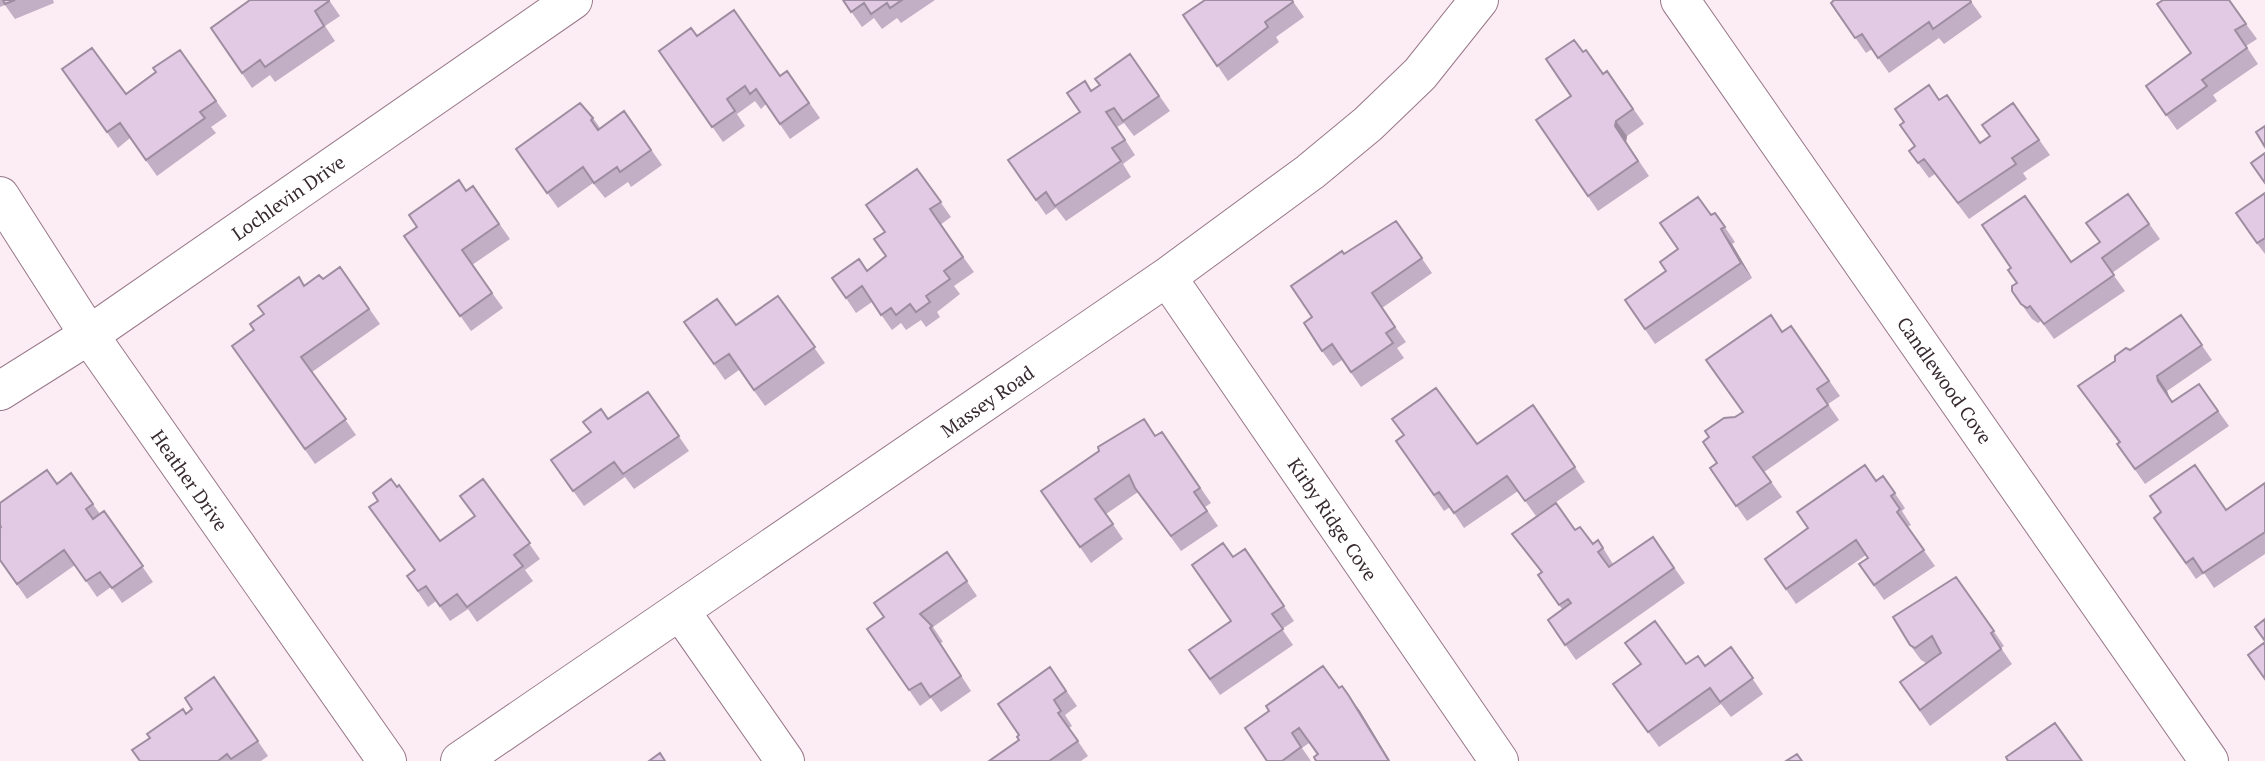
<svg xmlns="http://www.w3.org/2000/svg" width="2265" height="761" viewBox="0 0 2265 761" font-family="'PT Serif',serif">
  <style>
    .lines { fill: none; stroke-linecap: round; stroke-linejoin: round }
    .minor-casing { stroke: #987789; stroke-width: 40 }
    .minor { stroke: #fff; stroke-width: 38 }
    .wall { fill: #c2aec5 }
    .shaded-wall { fill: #9e8da0 }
    .building { fill: #e2cae5; stroke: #9e8da0; stroke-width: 2 }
    .labels { text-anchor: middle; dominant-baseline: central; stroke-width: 5; stroke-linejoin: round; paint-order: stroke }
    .street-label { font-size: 19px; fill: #372930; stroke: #fff }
  </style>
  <rect width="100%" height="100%" fill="#fcedf4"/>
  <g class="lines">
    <g class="minor-casing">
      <path id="minor" d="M 1680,0 L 2209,761
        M 0,196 L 89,335 L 387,761
        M 1167,277 L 1499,761
        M 0,391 L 89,335 L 573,0
        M 681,612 L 785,761
        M 460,761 L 1167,277 L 1310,172 L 1368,124 L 1420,74 L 1479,0"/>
    </g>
    <use href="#minor" class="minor"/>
  </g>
  <path class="wall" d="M 0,0 L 53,0 L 54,3 L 15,19 L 5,5 L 0,7 Z
    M 329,0 L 340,16 L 325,26 L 335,41 L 275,82 L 270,75 L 252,88 L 211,28 Z
    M 843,0 L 935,0 L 901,23 L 897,18 L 882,29 L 874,18 L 862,27 Z
    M 1292,0 L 1304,17 L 1276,37 L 1279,42 L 1228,81 L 1183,15 Z
    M 1832,0 L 1970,0 L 1982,17 L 1944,44 L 1939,38 L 1889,73 L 1872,49 L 1866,53 L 1831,3 L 1833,1 Z
    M 2246,24 L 2257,39 L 2246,46 L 2258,64 L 2213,95 L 2217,101 L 2177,130 L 2146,86 Z
    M 697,36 L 780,76 L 787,71 L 820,118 L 790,139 L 766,104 L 761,109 L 755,101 L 737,114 L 745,126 L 723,142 L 659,51 Z
    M 180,50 L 227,116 L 211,127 L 216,133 L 157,176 L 130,138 L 118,148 L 62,69 L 126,94 L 156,72 Z
    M 1583,52 L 1603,74 L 1607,71 L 1644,124 L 1627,136 L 1626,142 L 1649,176 L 1598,211 L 1536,120 L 1571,96 Z
    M 1130,54 L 1170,111 L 1134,136 L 1124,123 L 1117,127 L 1135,155 L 1123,164 L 1131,177 L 1066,221 L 1056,208 L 1046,215 L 1008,160 L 1080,112 L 1092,91 L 1100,85 Z
    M 1940,100 L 1981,143 L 1990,136 L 2013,103 L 2050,155 L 2023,173 L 2027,179 L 1969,219 L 1935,174 L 1929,178 L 1909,151 L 1915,146 Z
    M 624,111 L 662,165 L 631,187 L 628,182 L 605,198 L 593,183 L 558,208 L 516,149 L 593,118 L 600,128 Z
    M 917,169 L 951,217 L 940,225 L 974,272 L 954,286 L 960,294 L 937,312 L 940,317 L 926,327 L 921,320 L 906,330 L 901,323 L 892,330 L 872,302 L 856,313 L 846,298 L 867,270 L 886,256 L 885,232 Z
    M 473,186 L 510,239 L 472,265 L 503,308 L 471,331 L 404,236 Z
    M 2265,193 L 2265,254 L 2246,229 Z
    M 2128,194 L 2160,239 L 2112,273 L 2125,291 L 2054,339 L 2041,321 L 2038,323 L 2032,319 L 2012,291 L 2071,262 L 2100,242 Z
    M 1715,213 L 1735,242 L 1732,244 L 1752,278 L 1655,344 L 1625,300 L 1666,272 L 1678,249 L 1711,215 Z
    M 1396,221 L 1432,273 L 1382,308 L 1406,342 L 1397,348 L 1404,358 L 1361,387 L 1342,360 L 1333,366 L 1322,351 L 1312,317 L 1345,254 Z
    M 340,267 L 380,324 L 312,372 L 356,435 L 315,464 L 232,346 L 254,330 L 304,286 L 323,279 Z
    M 778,296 L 825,363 L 765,406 L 739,370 L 725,380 L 684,322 L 736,325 Z
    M 2181,315 L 2212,360 L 2167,391 L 2169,396 L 2172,402 L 2199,384 L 2229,426 L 2145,484 L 2117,444 L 2119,443 L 2078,386 Z
    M 1791,326 L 1840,396 L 1828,404 L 1839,420 L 1764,472 L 1782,497 L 1747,521 L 1710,468 L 1717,463 L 1709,437 L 1743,412 L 1782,332 Z
    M 648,392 L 689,451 L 634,489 L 625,477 L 584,506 L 551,460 Z
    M 1533,405 L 1585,482 L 1536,516 L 1518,491 L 1464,528 L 1450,507 L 1444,511 L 1396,441 L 1477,444 Z
    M 1162,432 L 1211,503 L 1205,507 L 1218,526 L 1181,551 L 1138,492 L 1106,514 L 1123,539 L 1091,563 L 1041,491 Z
    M 71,473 L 100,514 L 104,511 L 153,582 L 122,603 L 111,587 L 97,597 L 75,565 L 27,599 L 0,560 L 57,483 Z
    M 1883,476 L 1905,508 L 1902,511 L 1911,525 L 1907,527 L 1935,566 L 1884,600 L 1859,564 L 1868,558 L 1866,555 L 1796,604 L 1765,559 Z
    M 483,479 L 540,559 L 525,570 L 533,581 L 477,622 L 468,609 L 450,621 L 436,601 L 428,607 L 418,592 L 415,570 L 440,541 L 475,516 Z
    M 2265,483 L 2265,554 L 2214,588 L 2204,573 L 2196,579 L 2154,518 L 2226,510 Z
    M 1512,534 L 1593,544 L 1598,540 L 1613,564 L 1653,537 L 1685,583 L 1576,660 L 1548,620 L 1562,609 L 1538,575 L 1541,572 Z
    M 1245,549 L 1294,621 L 1282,629 L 1293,645 L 1220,695 L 1189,650 L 1231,621 L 1233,557 Z
    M 947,552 L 977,596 L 933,627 L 943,642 L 940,643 L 971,691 L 941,712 L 931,698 L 920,706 L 867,629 L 884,617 Z
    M 1956,577 L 2004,646 L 2001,648 L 2012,664 L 1930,726 L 1900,682 L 1941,653 L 1926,663 L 1921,660 L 1910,645 Z
    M 1731,647 L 1763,694 L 1731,717 L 1721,704 L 1659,747 L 1613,684 L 1686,664 L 1705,666 Z
    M 1050,667 L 1077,706 L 1065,715 L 1072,726 L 1069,728 L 1088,756 L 1081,761 L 989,761 L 1019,740 Z
    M 214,677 L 268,756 L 261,761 L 140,761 L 186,714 L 192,709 Z
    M 1339,688 L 1360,711 L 1390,761 L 1316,761 L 1317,755 L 1309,743 L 1302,748 L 1311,761 L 1267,761 L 1245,728 Z"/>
  <path class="shaded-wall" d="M 1616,121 L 1627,136 L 1626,142 L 1649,176 L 1615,126 Z
    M 1721,229 L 1732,244 L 1752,278 L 1741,263 Z
    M 2157,376 L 2167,391 L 2169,396 L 2158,381 Z
    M 1349,696 L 1360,711 L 1390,761 L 1389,761 Z"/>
  <path class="building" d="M 3,0 L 15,0 L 5,4 Z
    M 250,0 L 329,0 L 329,1 L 315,11 L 324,26 L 265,67 L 260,60 L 242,73 L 211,28 Z
    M 843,0 L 902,0 L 890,8 L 887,3 L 871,14 L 864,3 L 851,12 Z
    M 1205,0 L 1292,0 L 1293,2 L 1265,22 L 1268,27 L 1217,66 L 1183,15 Z
    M 1834,0 L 1970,0 L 1971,2 L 1933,29 L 1929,22 L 1878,58 L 1862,34 L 1855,38 L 1831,3 Z
    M 2163,0 L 2229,0 L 2246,24 L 2235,30 L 2247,48 L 2202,80 L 2207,86 L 2166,115 L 2146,86 L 2191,53 L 2157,4 Z
    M 734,10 L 780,76 L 787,71 L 809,103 L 780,124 L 756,89 L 750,94 L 745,86 L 727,99 L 735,111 L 712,127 L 659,51 L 691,28 L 697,36 Z
    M 1574,40 L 1583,52 L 1586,50 L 1603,74 L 1607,71 L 1633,109 L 1616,121 L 1615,126 L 1638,161 L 1588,196 L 1536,120 L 1571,96 L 1546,59 Z
    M 92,48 L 126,94 L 156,72 L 153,68 L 180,50 L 216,101 L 200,112 L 205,118 L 146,160 L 120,123 L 107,132 L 62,69 Z
    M 1130,54 L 1159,96 L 1123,121 L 1114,108 L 1106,112 L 1125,140 L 1112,148 L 1121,161 L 1055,206 L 1046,192 L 1036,200 L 1008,160 L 1080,112 L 1067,93 L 1085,81 L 1091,91 L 1100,85 L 1095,79 Z
    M 1929,85 L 1939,100 L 1947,95 L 1980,143 L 1990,136 L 1982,125 L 2013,103 L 2039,140 L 2012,158 L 2016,164 L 1958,203 L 1924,159 L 1918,163 L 1909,151 L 1915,146 L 1900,125 L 1904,122 L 1895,109 Z
    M 580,103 L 593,118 L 591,120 L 598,130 L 624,111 L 651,150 L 620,172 L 617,167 L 594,183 L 583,167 L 547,193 L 516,149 Z
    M 2265,126 L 2265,147 L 2256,132 Z
    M 2265,153 L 2265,183 L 2251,163 Z
    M 917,169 L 941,202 L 930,209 L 963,257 L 944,271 L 950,279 L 926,296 L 930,302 L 916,312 L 910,304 L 896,315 L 891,308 L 881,315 L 862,286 L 846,298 L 832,278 L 859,259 L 867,271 L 886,256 L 874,239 L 885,232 L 866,205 Z
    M 459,180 L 466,191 L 473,186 L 499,224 L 462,250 L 492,293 L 460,316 L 404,236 L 417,227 L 409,215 Z
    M 2265,193 L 2265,238 L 2257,243 L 2236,213 Z
    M 2128,194 L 2149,224 L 2102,258 L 2114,275 L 2044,324 L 2030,306 L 2027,308 L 2021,304 L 2012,291 L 2012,286 L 2017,283 L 2008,270 L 2011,268 L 1982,225 L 2025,196 L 2071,262 L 2100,242 L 2086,223 Z
    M 1698,197 L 1711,215 L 1715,213 L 1725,227 L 1721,229 L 1741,263 L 1645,329 L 1625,300 L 1666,271 L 1660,262 L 1678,249 L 1660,223 Z
    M 1396,221 L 1422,258 L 1372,293 L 1395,327 L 1386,333 L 1393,343 L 1351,372 L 1332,344 L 1322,351 L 1304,323 L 1312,317 L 1291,286 L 1342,251 L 1344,254 Z
    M 340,267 L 369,309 L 301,357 L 346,419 L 305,449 L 232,346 L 254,330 L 250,324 L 264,314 L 258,306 L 299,277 L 304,286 L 319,275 L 323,279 Z
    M 778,296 L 815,347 L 754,390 L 729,354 L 714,364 L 684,322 L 717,299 L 736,325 Z
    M 1771,315 L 1782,332 L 1791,326 L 1829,381 L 1817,389 L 1828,405 L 1753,457 L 1771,482 L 1736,506 L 1710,468 L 1717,463 L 1703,442 L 1709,437 L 1705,431 L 1724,418 L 1735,417 L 1743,412 L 1706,360 Z
    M 2181,315 L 2202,345 L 2157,376 L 2158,381 L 2172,402 L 2199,384 L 2218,411 L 2135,469 L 2117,444 L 2120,442 L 2078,386 L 2115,361 L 2115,356 L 2126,348 L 2130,350 Z
    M 1436,388 L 1477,444 L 1533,405 L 1575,467 L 1525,501 L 1507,476 L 1454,513 L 1439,492 L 1434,495 L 1396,441 L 1404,435 L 1392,419 Z
    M 648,392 L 679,436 L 623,474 L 614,462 L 573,491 L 551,460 L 591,432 L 583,422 L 601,409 L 608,419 Z
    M 1144,419 L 1155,436 L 1162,432 L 1200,488 L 1194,492 L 1207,511 L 1171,536 L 1135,488 L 1129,475 L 1095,499 L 1113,524 L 1080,547 L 1041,491 L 1099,451 L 1098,447 Z
    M 1865,465 L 1876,481 L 1883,476 L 1895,493 L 1891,496 L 1900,509 L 1897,512 L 1924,550 L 1874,585 L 1859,564 L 1868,558 L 1856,540 L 1786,589 L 1765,559 L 1808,528 L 1797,512 Z
    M 2195,465 L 2226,510 L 2265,483 L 2265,532 L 2203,573 L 2193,558 L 2186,563 L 2154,518 L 2161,512 L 2150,496 Z
    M 47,470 L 57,484 L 71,473 L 93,504 L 86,509 L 93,519 L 104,511 L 143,566 L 112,588 L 100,572 L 86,581 L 64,550 L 17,584 L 0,560 L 0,528 L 1,527 L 0,525 L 0,503 Z
    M 391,479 L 397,487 L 399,485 L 440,541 L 475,516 L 460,496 L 483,479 L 530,543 L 514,555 L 523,566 L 467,607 L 457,594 L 440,606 L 426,586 L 418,591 L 407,576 L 415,570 L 369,507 L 378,501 L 373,493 Z
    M 1556,503 L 1575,530 L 1580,527 L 1593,544 L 1598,540 L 1603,548 L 1598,552 L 1609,567 L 1653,537 L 1674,568 L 1565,645 L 1548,620 L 1571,603 L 1568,599 L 1559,605 L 1538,575 L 1542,572 L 1512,534 Z
    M 1223,543 L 1233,557 L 1245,549 L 1284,606 L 1272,614 L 1283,629 L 1210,679 L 1189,650 L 1231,621 L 1192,565 Z
    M 947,552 L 967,581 L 920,614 L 932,626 L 930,628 L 961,676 L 930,697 L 921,683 L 909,690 L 867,629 L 884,617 L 874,603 Z
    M 1956,577 L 1994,631 L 1991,633 L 2001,649 L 1920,710 L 1900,682 L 1941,653 L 1932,636 L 1915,648 L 1910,645 L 1893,617 Z
    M 2265,619 L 2265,641 L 2255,627 Z
    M 1655,621 L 1686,664 L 1698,656 L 1705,666 L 1731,647 L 1753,678 L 1720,702 L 1710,688 L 1648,732 L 1613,684 L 1641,664 L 1625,643 Z
    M 2265,642 L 2265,679 L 2248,655 Z
    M 1323,666 L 1339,688 L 1342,686 L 1349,696 L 1389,761 L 1316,761 L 1314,757 L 1318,754 L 1299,728 L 1292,733 L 1301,747 L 1282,761 L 1267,761 L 1245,728 L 1269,711 L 1266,706 Z
    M 1050,667 L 1066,691 L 1054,700 L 1061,711 L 1058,713 L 1078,741 L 1049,761 L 989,761 L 1019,740 L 1017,737 L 1019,735 L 998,704 Z
    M 214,677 L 258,741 L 231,759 L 227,754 L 218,761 L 140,761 L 132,750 L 150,738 L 147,734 L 183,709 L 186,714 L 192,709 L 185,698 Z
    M 2055,723 L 2082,761 L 2008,761 L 2006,757 Z
    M 660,753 L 665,761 L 649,761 Z
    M 1797,754 L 1802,761 L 1786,761 Z"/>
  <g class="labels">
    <g class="street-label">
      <text transform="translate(288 197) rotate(-35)">Lochlevin Drive</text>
      <text transform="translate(1945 380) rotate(55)">Candlewood Cove</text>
      <text transform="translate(987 401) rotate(-35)">Massey Road</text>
      <text transform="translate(190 480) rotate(55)">Heather Drive</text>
      <text transform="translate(1333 519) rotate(56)">Kirby Ridge Cove</text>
    </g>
  </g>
</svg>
